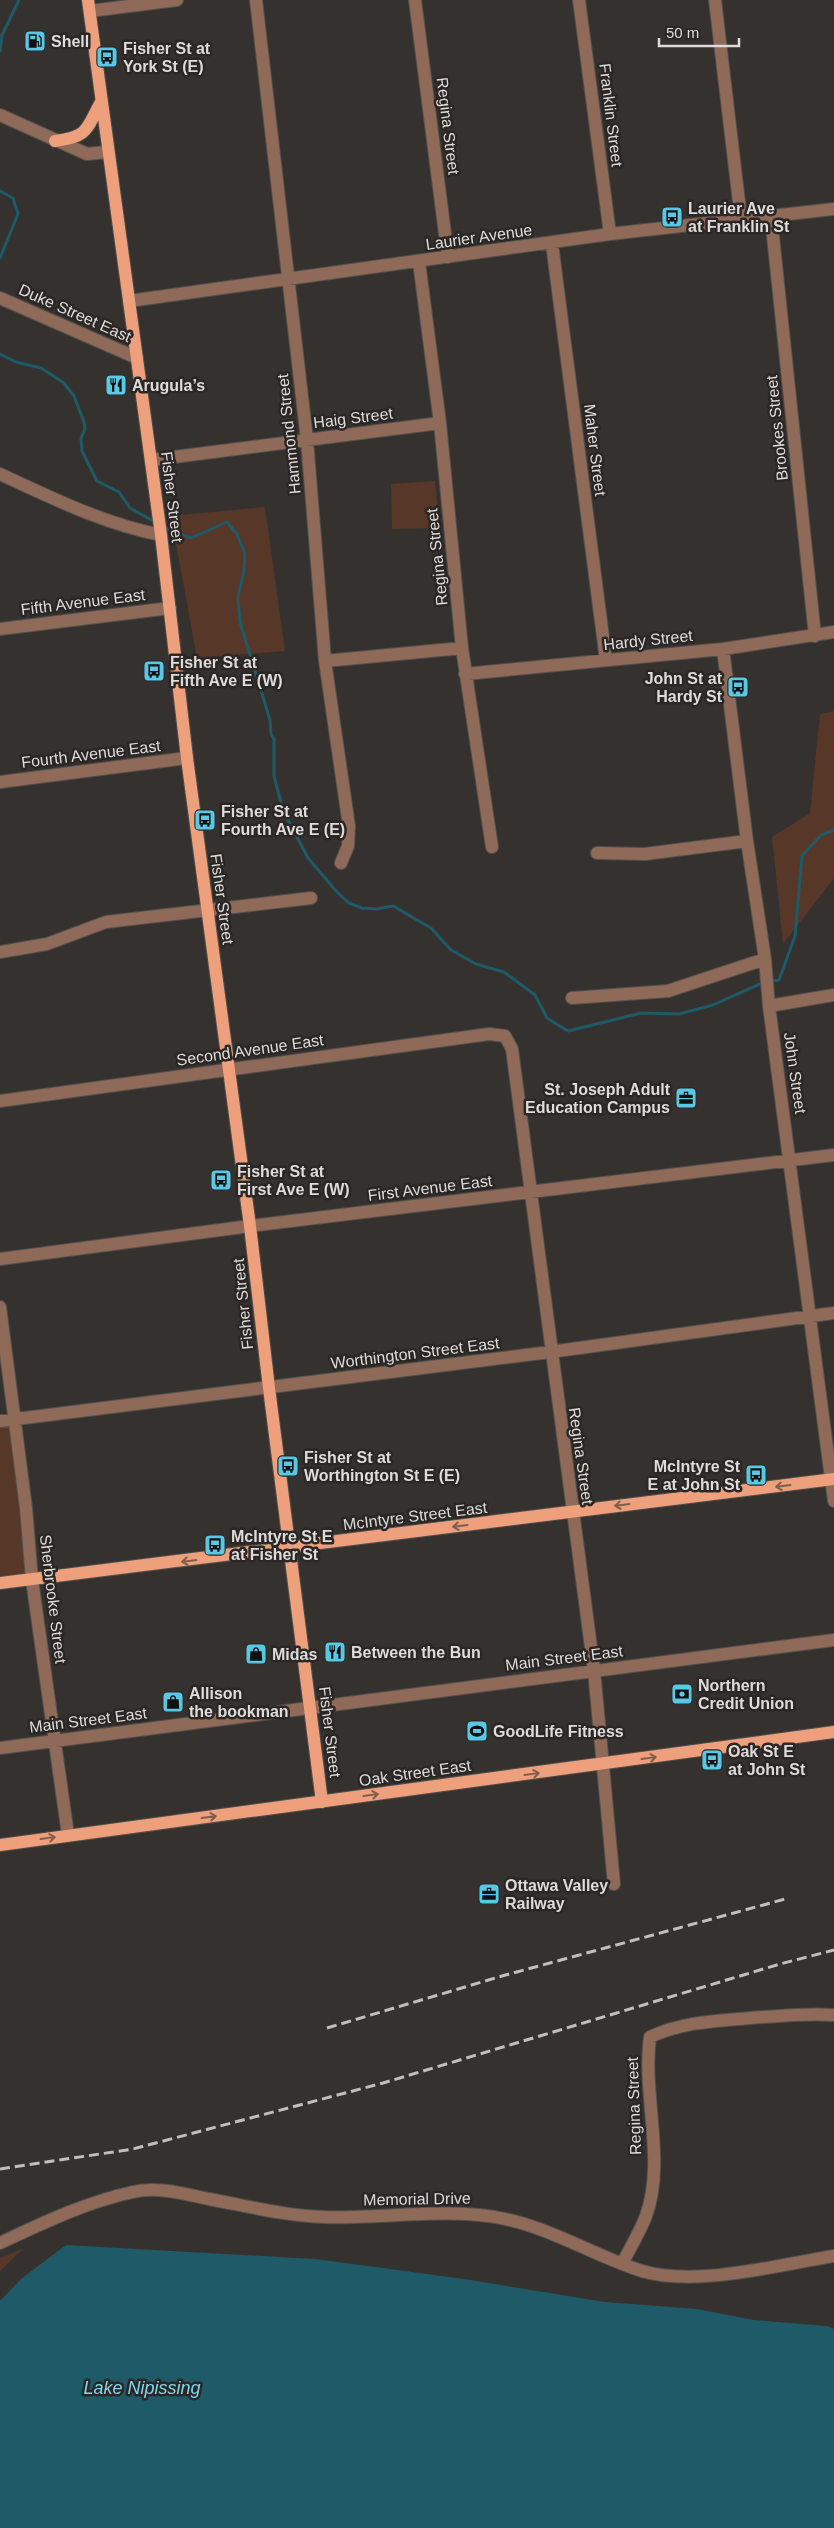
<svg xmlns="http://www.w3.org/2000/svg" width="834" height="2528" viewBox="0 0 834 2528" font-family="Arial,sans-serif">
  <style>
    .green { fill: #573728 }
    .water { fill: #1e5a68 }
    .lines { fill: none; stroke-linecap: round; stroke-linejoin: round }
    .stream { stroke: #1e5a68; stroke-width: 3 }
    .minor-casing { stroke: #53504e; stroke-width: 14 }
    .major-casing { stroke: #53504e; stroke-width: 14 }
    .minor { stroke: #906a59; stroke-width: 12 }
    .major { stroke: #eea07c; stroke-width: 12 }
    .rail { stroke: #c1bebd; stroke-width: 3; stroke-dasharray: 10 5; stroke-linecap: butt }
    .oneway { stroke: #835d4c }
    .labels { text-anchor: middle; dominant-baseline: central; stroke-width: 5; stroke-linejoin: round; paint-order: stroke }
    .poi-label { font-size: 16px; font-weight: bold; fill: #dedbda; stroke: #2b2725; text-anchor: start }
    .street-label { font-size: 16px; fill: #dedbda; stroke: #2b2725 }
    .water-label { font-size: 18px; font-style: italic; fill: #7bd8f0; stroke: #2b2725 }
  </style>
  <rect width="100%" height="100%" fill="#35312f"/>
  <path class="green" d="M 435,481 L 440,528 L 392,529 L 391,484 Z
    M 265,507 L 285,651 L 197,658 L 171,516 Z
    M 834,711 L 834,878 L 783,944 L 772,837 L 810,813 L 820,714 Z
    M 14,1419 L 32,1580 L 0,1583 L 0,1421 Z
    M 24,2248 L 0,2271 L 0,2258 Z"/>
  <path class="water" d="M 66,2245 L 316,2259 L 464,2279 L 605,2302 L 697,2309 L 754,2320 L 827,2326 L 834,2329 L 834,2528 L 0,2528 L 0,2301 L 21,2279 Z"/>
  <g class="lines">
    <path class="stream" d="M 0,51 L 2,35 L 19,0
      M 0,191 L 13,198 L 18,214 L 0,258
      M 0,354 L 16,362 L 41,368 L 64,383 L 74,396 L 84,422 L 85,429 L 81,438 L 82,451 L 97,481 L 119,492 L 130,508 L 155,522
      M 162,526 L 191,538 L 227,522 L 237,534 L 245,554 L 244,571 L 238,597 L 240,622 L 270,720 L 271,734 L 274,739 L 274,776 L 283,810 L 308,858 L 337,892 L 349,903 L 362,908 L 376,909 L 393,906 L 431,928 L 451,950 L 476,964 L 504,972 L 535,995 L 547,1018 L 568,1031 L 641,1013 L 679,1014 L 713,1005 L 764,982
      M 770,981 L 779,980 L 795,936 L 802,856 L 821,835 L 834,830"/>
    <g class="minor-casing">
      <path id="minor" d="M 256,0 L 307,440 L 325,661 L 349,826 L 348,846 L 341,863
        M 415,0 L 448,257
        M 579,0 L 610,234
        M 715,0 L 741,219
        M 90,11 L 177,0
        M 0,115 L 87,154 L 107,152
        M 771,217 L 815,636
        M 552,244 L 606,660
        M 419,262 L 440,423 L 462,648 L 492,847
        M 0,298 L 137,358
        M 129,301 L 610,234 L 834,209
        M 151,460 L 440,423
        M 0,474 C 52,498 104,524 161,535
        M 0,629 L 170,608
        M 723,649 L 747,841 L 765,959 L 769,1006 L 834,1501
        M 325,661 L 462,648
        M 465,674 L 723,649 L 834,632
        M 0,782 L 187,758
        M 597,853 L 645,854 L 747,841
        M 0,952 L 47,944 L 106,922 L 311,898
        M 572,998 L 668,991 L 765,959
        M 769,1006 L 834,995
        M 0,1101 L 489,1034 L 505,1036 L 512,1049 L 594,1670 L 614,1884
        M 0,1259 L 250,1226 L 834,1155
        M 0,1307 L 26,1508 L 32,1580 L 68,1835
        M 0,1421 L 550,1352 L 834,1313
        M 0,1748 L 834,1640
        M 0,2243 C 43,2223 86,2202 133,2192 C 157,2186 185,2194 209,2199 C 247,2206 286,2216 324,2217 C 382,2219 450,2207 505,2219 C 553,2229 595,2256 642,2271 C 696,2287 779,2265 834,2256
        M 622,2264 C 630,2248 640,2232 646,2216 C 666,2161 642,2094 650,2037 C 682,2022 715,2021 750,2018 C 778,2016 806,2013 834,2015"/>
    </g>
    <g class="major-casing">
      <path id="major" d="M 88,0 L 161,535 L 187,758 L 250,1226 L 269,1388 L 322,1802
        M 55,141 C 89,137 86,129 101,102
        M 0,1583 L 834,1479
        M 0,1845 L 834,1732"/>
    </g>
    <use href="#minor" class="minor"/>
    <use href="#major" class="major"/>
    <path class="rail" d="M 327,2028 L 502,1976 L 789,1898
      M 0,2169 L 133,2149 L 383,2083 L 780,1964 L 834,1950"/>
  </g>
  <defs><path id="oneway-shaft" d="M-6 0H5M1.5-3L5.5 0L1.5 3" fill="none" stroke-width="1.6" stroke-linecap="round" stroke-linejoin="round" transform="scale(1.25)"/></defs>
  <g class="oneway">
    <use href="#oneway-shaft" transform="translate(783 1486) rotate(173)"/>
    <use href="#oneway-shaft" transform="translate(622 1505) rotate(173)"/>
    <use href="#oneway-shaft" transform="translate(460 1526) rotate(173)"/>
    <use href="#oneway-shaft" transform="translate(189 1561) rotate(173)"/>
    <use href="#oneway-shaft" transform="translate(649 1758) rotate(-8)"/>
    <use href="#oneway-shaft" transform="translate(532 1774) rotate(-8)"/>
    <use href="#oneway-shaft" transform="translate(371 1795) rotate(-8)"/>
    <use href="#oneway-shaft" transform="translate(209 1817) rotate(-7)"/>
    <use href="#oneway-shaft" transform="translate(48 1838) rotate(-8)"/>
  </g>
  <defs>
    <g id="fuel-square" transform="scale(1.125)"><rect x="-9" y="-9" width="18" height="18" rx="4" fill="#59c8e4" stroke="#2b2725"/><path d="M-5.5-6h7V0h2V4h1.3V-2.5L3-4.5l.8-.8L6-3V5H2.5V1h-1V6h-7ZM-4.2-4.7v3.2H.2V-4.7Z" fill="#111"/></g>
    <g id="bus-square" transform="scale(1.125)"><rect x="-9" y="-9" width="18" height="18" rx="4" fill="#59c8e4" stroke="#2b2725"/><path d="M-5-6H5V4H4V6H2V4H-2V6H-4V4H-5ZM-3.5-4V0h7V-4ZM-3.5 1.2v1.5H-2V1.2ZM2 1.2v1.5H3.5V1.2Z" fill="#111"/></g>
    <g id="restaurant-square" transform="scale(1.125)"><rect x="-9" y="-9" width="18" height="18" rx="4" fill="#59c8e4" stroke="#2b2725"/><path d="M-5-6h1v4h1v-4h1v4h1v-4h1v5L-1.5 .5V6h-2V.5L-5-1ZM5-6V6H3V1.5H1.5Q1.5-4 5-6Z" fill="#111"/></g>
    <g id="office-square" transform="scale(1.125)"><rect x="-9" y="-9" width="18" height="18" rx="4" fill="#59c8e4" stroke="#2b2725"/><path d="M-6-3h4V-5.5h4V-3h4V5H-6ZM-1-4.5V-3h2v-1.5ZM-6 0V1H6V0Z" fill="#111"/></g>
    <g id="shop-square" transform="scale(1.125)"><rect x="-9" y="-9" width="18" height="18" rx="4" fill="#59c8e4" stroke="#2b2725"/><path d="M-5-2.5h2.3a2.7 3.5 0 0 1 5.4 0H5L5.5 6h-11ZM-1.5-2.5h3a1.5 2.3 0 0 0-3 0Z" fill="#111"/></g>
    <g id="bank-square" transform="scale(1.125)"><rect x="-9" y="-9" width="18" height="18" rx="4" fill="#59c8e4" stroke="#2b2725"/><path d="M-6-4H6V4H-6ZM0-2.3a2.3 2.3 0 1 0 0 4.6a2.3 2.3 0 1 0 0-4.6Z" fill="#111"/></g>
    <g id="stadium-square" transform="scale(1.125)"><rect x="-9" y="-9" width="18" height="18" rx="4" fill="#59c8e4" stroke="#2b2725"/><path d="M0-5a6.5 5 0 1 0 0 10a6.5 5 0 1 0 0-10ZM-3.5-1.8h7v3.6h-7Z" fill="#111"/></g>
  </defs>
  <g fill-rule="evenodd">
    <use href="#fuel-square" x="35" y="41"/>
    <use href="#bus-square" x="107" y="57"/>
    <use href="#bus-square" x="672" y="217"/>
    <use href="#restaurant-square" x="116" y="385"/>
    <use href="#bus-square" x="154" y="671"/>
    <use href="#bus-square" x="738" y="687"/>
    <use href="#bus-square" x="205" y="820"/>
    <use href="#office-square" x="686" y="1098"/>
    <use href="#bus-square" x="221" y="1180"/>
    <use href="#bus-square" x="288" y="1466"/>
    <use href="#bus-square" x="756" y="1475"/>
    <use href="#bus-square" x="215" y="1545"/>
    <use href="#restaurant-square" x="335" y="1652"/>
    <use href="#shop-square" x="256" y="1654"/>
    <use href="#bank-square" x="682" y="1694"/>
    <use href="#shop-square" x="173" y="1702"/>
    <use href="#stadium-square" x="477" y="1731"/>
    <use href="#bus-square" x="712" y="1760"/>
    <use href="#office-square" x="489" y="1894"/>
  </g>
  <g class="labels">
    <g class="poi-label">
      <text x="51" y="41">Shell</text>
      <text x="123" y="48">Fisher St at<tspan x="123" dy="18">York St (E)</tspan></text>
      <text x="688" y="208">Laurier Ave<tspan x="688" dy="18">at Franklin St</tspan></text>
      <text x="132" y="385">Arugula’s</text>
      <text x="170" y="662">Fisher St at<tspan x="170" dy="18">Fifth Ave E (W)</tspan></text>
      <text x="722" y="678" text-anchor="end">John St at<tspan x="722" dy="18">Hardy St</tspan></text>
      <text x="221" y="811">Fisher St at<tspan x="221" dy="18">Fourth Ave E (E)</tspan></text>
      <text x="670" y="1089" text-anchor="end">St. Joseph Adult<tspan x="670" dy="18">Education Campus</tspan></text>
      <text x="237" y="1171">Fisher St at<tspan x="237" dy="18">First Ave E (W)</tspan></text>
      <text x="304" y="1457">Fisher St at<tspan x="304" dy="18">Worthington St E (E)</tspan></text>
      <text x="740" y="1466" text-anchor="end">McIntyre St<tspan x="740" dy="18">E at John St</tspan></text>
      <text x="231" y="1536">McIntyre St E<tspan x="231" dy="18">at Fisher St</tspan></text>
      <text x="351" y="1652">Between the Bun</text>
      <text x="272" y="1654">Midas</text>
      <text x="698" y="1685">Northern<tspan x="698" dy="18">Credit Union</tspan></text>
      <text x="189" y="1693">Allison<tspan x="189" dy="18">the bookman</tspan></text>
      <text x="493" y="1731">GoodLife Fitness</text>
      <text x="728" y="1751">Oak St E<tspan x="728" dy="18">at John St</tspan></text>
      <text x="505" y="1885">Ottawa Valley<tspan x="505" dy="18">Railway</tspan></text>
    </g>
    <g class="street-label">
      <text transform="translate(611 115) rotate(83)">Franklin Street</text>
      <text transform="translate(448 126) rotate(83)">Regina Street</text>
      <text transform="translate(479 237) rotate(-8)">Laurier Avenue</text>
      <text transform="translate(75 313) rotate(24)">Duke Street East</text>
      <text transform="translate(353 418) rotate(-7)">Haig Street</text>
      <text transform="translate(777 428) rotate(-96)">Brookes Street</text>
      <text transform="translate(289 434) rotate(-96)">Hammond Street</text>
      <text transform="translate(595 450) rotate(83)">Maher Street</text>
      <text transform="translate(172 497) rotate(83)">Fisher Street</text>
      <text transform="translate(437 557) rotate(-96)">Regina Street</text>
      <text transform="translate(83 602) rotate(-7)">Fifth Avenue East</text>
      <text transform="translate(648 640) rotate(-6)">Hardy Street</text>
      <text transform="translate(91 754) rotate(-7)">Fourth Avenue East</text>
      <text transform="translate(222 899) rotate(82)">Fisher Street</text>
      <text transform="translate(250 1050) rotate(-8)">Second Avenue East</text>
      <text transform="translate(795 1073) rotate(82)">John Street</text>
      <text transform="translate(430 1188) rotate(-7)">First Avenue East</text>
      <text transform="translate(243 1304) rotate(-96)">Fisher Street</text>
      <text transform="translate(415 1353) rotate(-7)">Worthington Street East</text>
      <text transform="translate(581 1456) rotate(82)">Regina Street</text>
      <text transform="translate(415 1516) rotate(-7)">McIntyre Street East</text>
      <text transform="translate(53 1599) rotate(83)">Sherbrooke Street</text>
      <text transform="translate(564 1658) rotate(-7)">Main Street East</text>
      <text transform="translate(88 1720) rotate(-7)">Main Street East</text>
      <text transform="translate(330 1732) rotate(83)">Fisher Street</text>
      <text transform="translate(415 1773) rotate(-8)">Oak Street East</text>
      <text transform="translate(634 2106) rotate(-92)">Regina Street</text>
      <text transform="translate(417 2199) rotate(-1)">Memorial Drive</text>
    </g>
    <g class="water-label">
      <text x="142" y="2388">Lake Nipissing</text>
    </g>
  </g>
  <path d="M659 38v8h80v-8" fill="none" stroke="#dedbda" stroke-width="2.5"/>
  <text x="666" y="38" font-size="15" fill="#dedbda" stroke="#2b2725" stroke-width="4" paint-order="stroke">50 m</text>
</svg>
